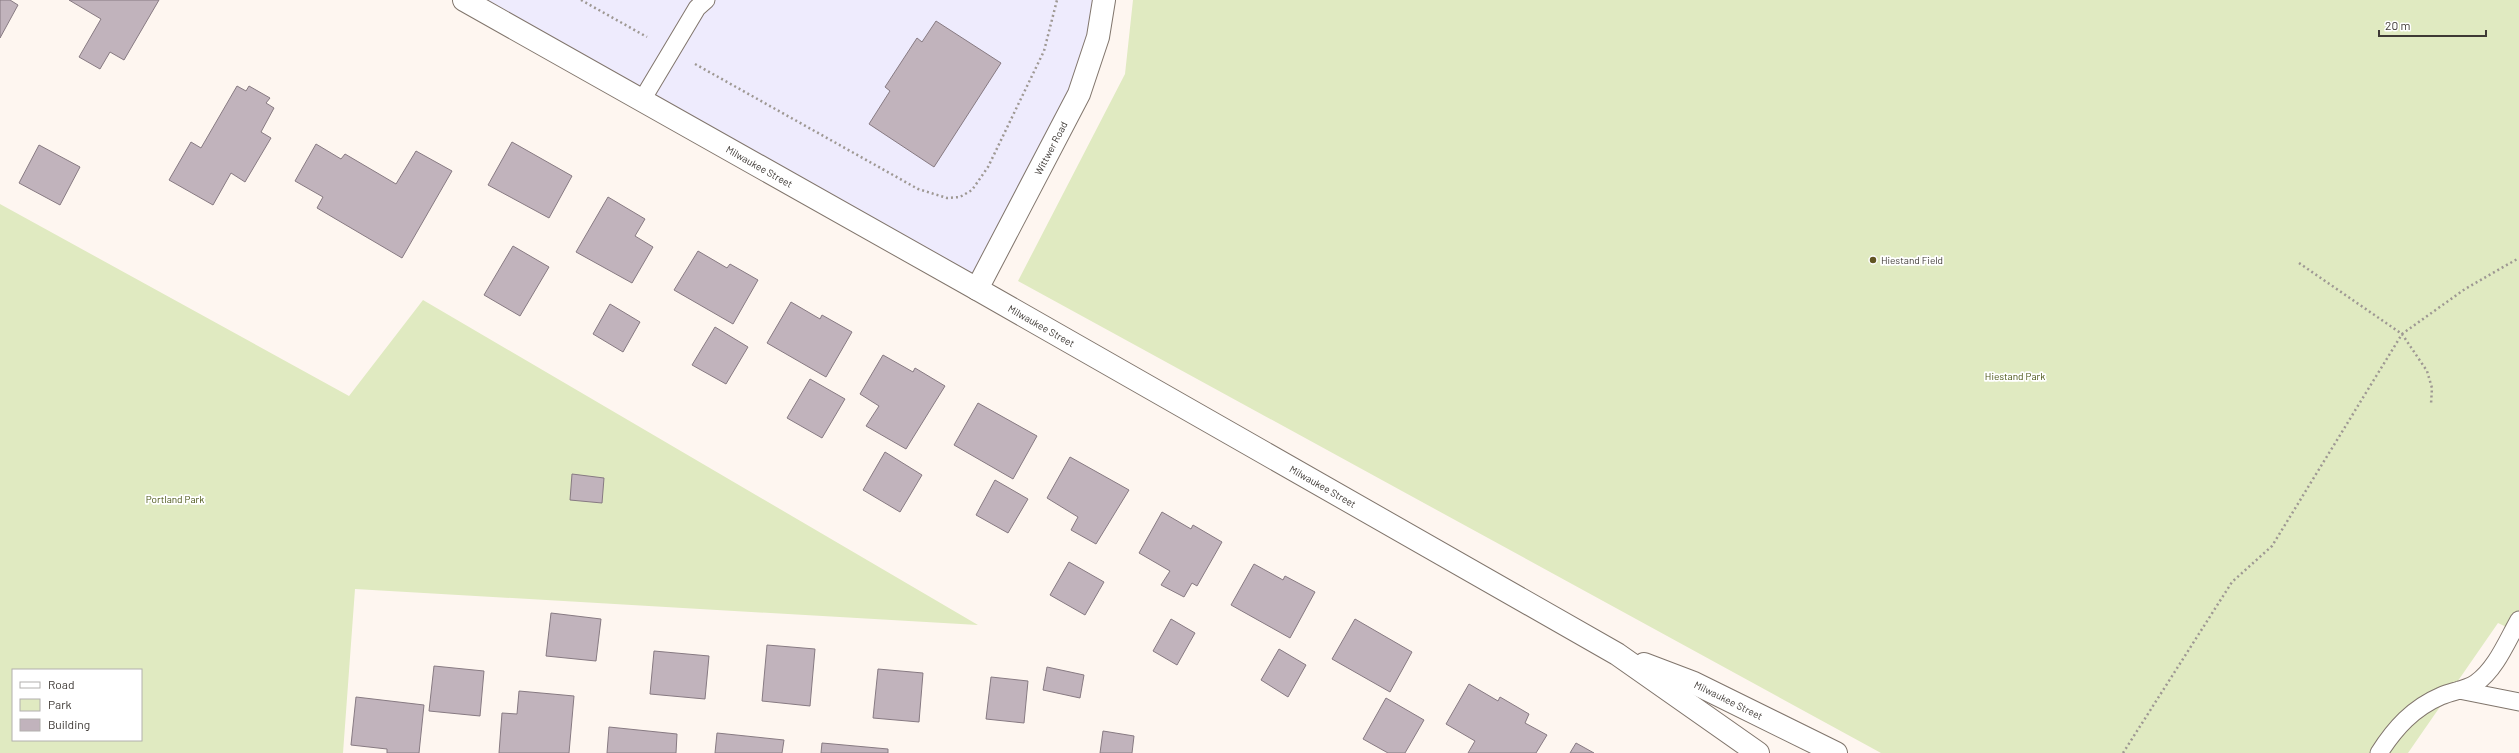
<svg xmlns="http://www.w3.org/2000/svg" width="2519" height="753" viewBox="0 0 2519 753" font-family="Barlow,sans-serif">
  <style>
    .commercial { fill: #eeebfd }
    .green { fill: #e0eac1; fill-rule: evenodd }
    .building { fill: #c1b3bc; stroke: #877a82 }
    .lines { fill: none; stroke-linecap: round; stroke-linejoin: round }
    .lane-casing { stroke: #80756c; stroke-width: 19 }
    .street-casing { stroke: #80756c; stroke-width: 24 }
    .secondary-casing { stroke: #80756c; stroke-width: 24 }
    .path { stroke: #9e9893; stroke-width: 2.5; stroke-dasharray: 2 3; stroke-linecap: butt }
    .lane { stroke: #fff; stroke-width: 17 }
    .street { stroke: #fff; stroke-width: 22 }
    .secondary { stroke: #fff; stroke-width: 22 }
    .poi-dot { fill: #615522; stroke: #fff; stroke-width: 1.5 }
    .labels { text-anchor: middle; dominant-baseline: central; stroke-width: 3.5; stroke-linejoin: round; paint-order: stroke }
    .street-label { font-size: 10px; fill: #3e3935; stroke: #fff }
    .poi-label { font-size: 10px; fill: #3e3935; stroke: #fff; text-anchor: start }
    .park-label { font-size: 10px; fill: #495415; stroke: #fff }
  </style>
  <rect width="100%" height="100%" fill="#fef6f0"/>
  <path class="commercial" d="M 464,0 L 1104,0 L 1098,37 L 977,289 Z"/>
  <path class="green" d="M 1133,0 L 2519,0 L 2519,633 L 2498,623 L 2408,753 L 1881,753 L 1018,281 L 1125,74 Z
    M 0,204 L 349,396 L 423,300 L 978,625 L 355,589 L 343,753 L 0,753 ZM 13,670 L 141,670 L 141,740 L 13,740 Z"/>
  <path class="building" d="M 0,0 L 10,0 L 18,5 L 0,38 Z
    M 69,0 L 159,0 L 124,60 L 110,52 L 100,69 L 79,57 L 101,19 Z
    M 936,21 L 1001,63 L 934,167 L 869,124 L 890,91 L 885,87 L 917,38 L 922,42 Z
    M 237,86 L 246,91 L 249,86 L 270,98 L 266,103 L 274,108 L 261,132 L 271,138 L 245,182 L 231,173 L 213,205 L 169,180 L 191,142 L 201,148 Z
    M 512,142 L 572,176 L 549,218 L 488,185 Z
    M 316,144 L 341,159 L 345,154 L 396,184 L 416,151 L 452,171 L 402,258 L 317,208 L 323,197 L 295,181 Z
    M 39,145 L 80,167 L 60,205 L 19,183 Z
    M 608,197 L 645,219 L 635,236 L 653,247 L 632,283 L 576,252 Z
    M 513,246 L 549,267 L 520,316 L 484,295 Z
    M 698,251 L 727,268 L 730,264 L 758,280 L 733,324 L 674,290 Z
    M 791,302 L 820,319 L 822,315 L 852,332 L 826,377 L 767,343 Z
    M 610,304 L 640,322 L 623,352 L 593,334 Z
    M 715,327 L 748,347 L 726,384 L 692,365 Z
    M 883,355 L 913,372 L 915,368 L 945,386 L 906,449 L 866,426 L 879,406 L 860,394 Z
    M 810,379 L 845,399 L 822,438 L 787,418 Z
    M 978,403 L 1037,436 L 1013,479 L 954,445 Z
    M 885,452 L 922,475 L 900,512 L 863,490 Z
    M 1070,457 L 1129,490 L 1096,544 L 1071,530 L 1078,517 L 1047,498 Z
    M 572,474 L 604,478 L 602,503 L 570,500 Z
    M 995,480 L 1028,499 L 1008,533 L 976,515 Z
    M 1162,512 L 1191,529 L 1193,525 L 1222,542 L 1197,586 L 1192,583 L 1184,597 L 1161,585 L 1170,571 L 1139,553 Z
    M 1069,562 L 1104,582 L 1085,615 L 1050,595 Z
    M 1254,564 L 1283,580 L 1285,576 L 1315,592 L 1290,638 L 1231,605 Z
    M 551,613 L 601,619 L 596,661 L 546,656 Z
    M 1171,619 L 1195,633 L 1177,665 L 1153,651 Z
    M 1355,619 L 1412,652 L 1390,692 L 1332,659 Z
    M 767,645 L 815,649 L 810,706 L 762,701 Z
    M 1279,649 L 1306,665 L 1288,697 L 1261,680 Z
    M 654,651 L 709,656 L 705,699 L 650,694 Z
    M 434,666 L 484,671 L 480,716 L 429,711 Z
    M 1047,667 L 1084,675 L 1080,698 L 1043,690 Z
    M 878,669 L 923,673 L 919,722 L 873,718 Z
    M 991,677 L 1028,681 L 1024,723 L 986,719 Z
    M 1469,684 L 1498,701 L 1500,697 L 1529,714 L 1525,723 L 1547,735 L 1536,753 L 1468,753 L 1475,741 L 1446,724 Z
    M 519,691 L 574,696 L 569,753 L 499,753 L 502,713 L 517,714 Z
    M 356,697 L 424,705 L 419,753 L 387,753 L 387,749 L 351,745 Z
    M 1386,698 L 1424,720 L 1405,753 L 1388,753 L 1363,739 Z
    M 609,727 L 677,734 L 676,753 L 607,753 Z
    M 1103,731 L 1134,736 L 1132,753 L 1100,753 Z
    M 717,733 L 784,740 L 782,753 L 715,753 Z
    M 822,743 L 888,749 L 888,753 L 821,753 Z
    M 1576,743 L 1594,753 L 1570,753 Z"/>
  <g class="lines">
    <g class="lane-casing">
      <path id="lane" d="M 642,100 L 697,8 L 706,0
        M 2459,690 L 2519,702
        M 2379,753 C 2395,728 2413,708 2441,696 C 2452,691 2466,690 2476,683 C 2496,669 2507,641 2519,620"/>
    </g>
    <g class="street-casing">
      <g id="street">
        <path id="s1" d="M 977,289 L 1079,94 L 1098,37 L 1104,0"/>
      </g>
    </g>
    <g class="secondary-casing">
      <g id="secondary">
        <path id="s2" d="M 464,0 L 977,289 L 1617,654 L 1758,753"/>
        <path id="s3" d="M 1644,664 L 1694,683 L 1836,753"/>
      </g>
    </g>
    <path class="path" d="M 581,0 L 647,37
      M 695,64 L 918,189 L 947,198 L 960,197 L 972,190 L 988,167 L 1044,51 L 1057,0
      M 2299,263 L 2402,334 L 2427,371 L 2432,388 L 2431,404
      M 2123,753 L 2232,582 L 2272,546 L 2402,334 L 2465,289 L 2519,258"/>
    <use href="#lane" class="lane"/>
    <use href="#street" class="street"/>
    <use href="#secondary" class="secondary"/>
  </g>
  <circle class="poi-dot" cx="1873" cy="260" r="4"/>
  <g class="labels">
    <g class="street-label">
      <text stroke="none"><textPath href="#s1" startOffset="159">Wittwer Road</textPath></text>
      <text stroke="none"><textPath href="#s2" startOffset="339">Milwaukee Street</textPath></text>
      <text stroke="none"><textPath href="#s2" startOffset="663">Milwaukee Street</textPath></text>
      <text stroke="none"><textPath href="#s2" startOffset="987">Milwaukee Street</textPath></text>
      <text stroke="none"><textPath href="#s3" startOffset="92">Milwaukee Street</textPath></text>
    </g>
    <g class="poi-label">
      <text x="1881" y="260">Hiestand Field</text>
    </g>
    <g class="park-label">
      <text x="2015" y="376">Hiestand Park</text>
      <text x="175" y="499">Portland Park</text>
    </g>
  </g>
  <rect x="12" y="669" width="130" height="72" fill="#ffffff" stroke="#b2b0ae"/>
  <rect x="20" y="682" width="20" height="6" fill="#ffffff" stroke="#b2b0ae"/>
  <text x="48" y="689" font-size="12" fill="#3e3935">Road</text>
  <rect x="20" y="699" width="20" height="12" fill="#e0eac1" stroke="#b2b0ae"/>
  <text x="48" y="709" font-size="12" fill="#3e3935">Park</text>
  <rect x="20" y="719" width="20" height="12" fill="#c1b3bc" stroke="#b2b0ae"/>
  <text x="48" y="729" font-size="12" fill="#3e3935">Building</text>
  <path d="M2379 30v6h107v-6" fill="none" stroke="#3e3935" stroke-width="2"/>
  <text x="2385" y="30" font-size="12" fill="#3e3935" stroke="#ffffff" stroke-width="3" paint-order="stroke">20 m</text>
</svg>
